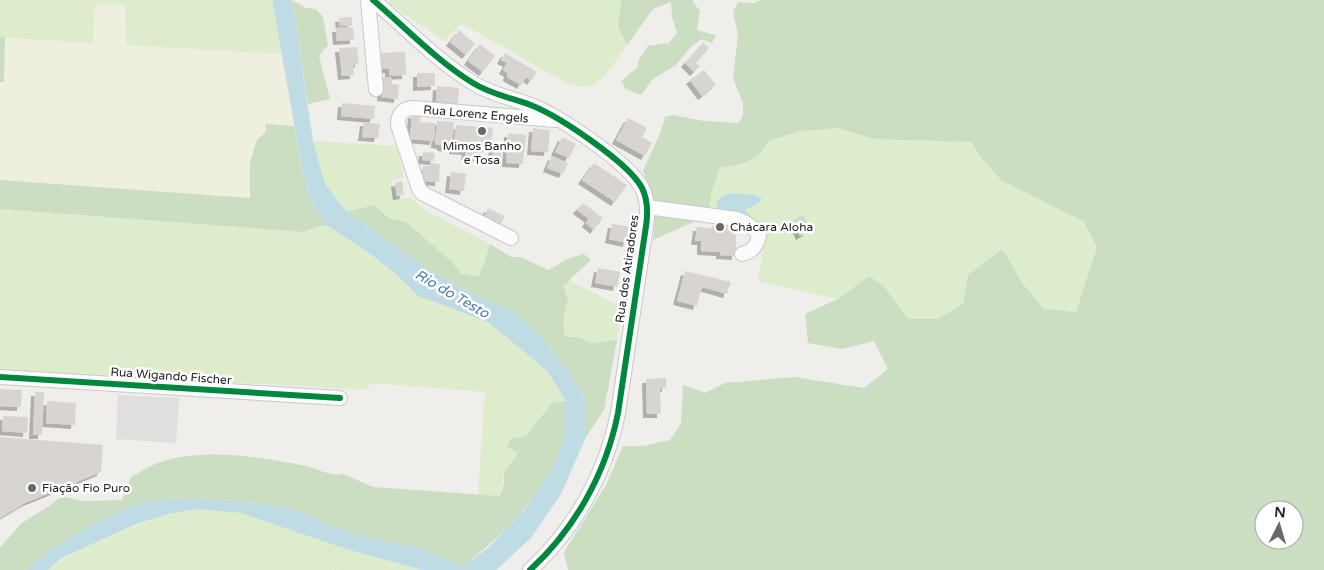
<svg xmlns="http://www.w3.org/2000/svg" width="1324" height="570" viewBox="0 0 1324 570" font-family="'Varela Round',sans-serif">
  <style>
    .farmland { fill: #efefdf }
    .grass { fill: #ddeccb }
    .forest { fill: #cbdec1; fill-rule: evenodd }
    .parking { fill: #e0dfde }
    .water { fill: #bfdbe3 }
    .building { fill: #d7d4d2; filter: url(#shadow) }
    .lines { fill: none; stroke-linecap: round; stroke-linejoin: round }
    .minor-casing { stroke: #c9c8c7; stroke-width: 16 }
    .minor { stroke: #fdfcfc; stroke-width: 14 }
    .cycleway-casing { stroke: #fff; stroke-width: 9 }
    .cycleway { stroke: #00873e; stroke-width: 6 }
    .poi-dot { fill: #6a6968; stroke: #fff; stroke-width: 2 }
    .labels { text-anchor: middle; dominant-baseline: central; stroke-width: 5; stroke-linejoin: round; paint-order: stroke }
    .street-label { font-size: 12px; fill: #222; stroke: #fff }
    .poi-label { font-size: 12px; fill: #222; stroke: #fff; text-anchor: start }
    .water-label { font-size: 14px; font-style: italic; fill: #4a7aab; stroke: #fff }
  </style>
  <defs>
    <filter id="shadow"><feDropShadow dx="-4" dy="4" stdDeviation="0" flood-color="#0004"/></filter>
  </defs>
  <rect width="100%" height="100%" fill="#f0eeeb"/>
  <path class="farmland" d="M 94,4 L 126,5 L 126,45 L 281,54 L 294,126 L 265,124 L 266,132 L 250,162 L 250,198 L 0,180 L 0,82 L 4,82 L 5,37 L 92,43 Z"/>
  <path class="grass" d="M 0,0 L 272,0 L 281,54 L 126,45 L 125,5 L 95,4 L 93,43 L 0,37 Z
    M 391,0 L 621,0 L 618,27 L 627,45 C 618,57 603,84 587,87 C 581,88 574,85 568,84 L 461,23 L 445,41 L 388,3 Z
    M 839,128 L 874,139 L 972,142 L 980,156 L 1001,180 L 1084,222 L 1097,247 L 1076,312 L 1044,309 L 1023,284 L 968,275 L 964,304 L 937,319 L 908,320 L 883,285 L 869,276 L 838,299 L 758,281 L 764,243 L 760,231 L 709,213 L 711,194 L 720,168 L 741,164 L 758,156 L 770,140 L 802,131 Z
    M 313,141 L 397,146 L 404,178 L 391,181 L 396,199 L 411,197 L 424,210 L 490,244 L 484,264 L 477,276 L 461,274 L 452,262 L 406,223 L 389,219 L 373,205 L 347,212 L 325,184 Z
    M 0,209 L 305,232 L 316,227 L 326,225 L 365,250 L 394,272 L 418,296 L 488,322 L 547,371 L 566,401 L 552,403 L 526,436 L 518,452 L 504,472 L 500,496 L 478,495 L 485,392 L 371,383 L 366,390 L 0,369 Z
    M 569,280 L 623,308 L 617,340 L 591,343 L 577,337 L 565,337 L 563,319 L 568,299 L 563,286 Z
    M 196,509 L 241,513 L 346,549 L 422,570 L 339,570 L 332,569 L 332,570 L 48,570 C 65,556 78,551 98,542 C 131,527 160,515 196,509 Z"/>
  <path class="forest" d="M 292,0 L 306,8 L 316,9 L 323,17 L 328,45 L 319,56 L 330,99 L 308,104 Z
    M 621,0 L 694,0 L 693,2 L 700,11 L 697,30 L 716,35 L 712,43 L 701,39 L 690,48 L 676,65 L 652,80 L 641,95 L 626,89 L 621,81 L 637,68 L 639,59 L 648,46 L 669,43 L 677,33 L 672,17 L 671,2 L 653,9 L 627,45 L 618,27 Z
    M 761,0 L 1324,0 L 1324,570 L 568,570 L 564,552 L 606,485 L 623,446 L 643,446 L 670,440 L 681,423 L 683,385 L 705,393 L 725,383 L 795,377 L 864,388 L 888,369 L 874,341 L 842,349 L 808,343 L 805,314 L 838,299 L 869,276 L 883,285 L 908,319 L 937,319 L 963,304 L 968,275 L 1002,249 L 1023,284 L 1044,309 L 1076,312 L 1097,247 L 1084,222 L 1001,180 L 980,156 L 972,142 L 874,139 L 838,128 L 802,131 L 770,140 L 758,156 L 741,164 L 720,168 L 711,194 L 709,213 L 705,217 L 653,240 C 657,213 653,196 643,171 C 650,153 661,136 665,117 L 673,115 L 704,121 L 738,123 L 743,116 L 743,104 L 733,77 L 738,35 L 733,12 L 738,2 L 754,3 ZM 1264,510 L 1294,510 L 1294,540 L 1264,540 Z
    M 0,37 L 5,37 L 4,82 L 0,82 Z
    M 265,124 L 294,126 L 302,168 L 312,204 L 326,225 L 316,227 L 305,232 L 0,209 L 0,180 L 250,198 L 250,162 L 257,140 L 266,132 Z
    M 373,205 L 389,218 L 406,222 L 452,262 L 461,274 L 478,276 L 484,264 L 490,244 L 511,257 L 520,257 L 549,270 L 567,259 L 584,254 L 591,260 L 563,286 L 568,299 L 563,319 L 565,337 L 577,337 L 591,343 L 617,340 L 604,410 L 586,437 L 585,398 L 567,369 L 540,336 L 512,311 L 467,291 L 422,265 L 347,212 Z
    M 566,401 C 566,411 568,424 566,435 C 555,484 502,536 464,566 L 445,560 L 425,549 L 358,535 L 324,523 L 296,509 L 268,504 L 234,501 L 196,499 L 162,500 L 133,505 L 91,525 L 58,545 L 31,565 L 26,570 L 0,570 L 0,547 L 22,523 L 49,506 L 62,496 L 82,501 L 122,500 L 131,477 C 140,472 149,466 158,463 C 203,447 257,457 302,465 C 315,467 329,477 343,474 L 373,487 L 500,496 L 504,484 L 504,472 L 518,453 L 507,447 L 511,439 L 526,436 L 552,403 Z"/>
  <path class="parking" d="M 118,395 L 179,398 L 176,443 L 116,439 Z"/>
  <path class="water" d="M 272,0 L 292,0 L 313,141 L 325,184 L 347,212 L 422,265 L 467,291 L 512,311 L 540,336 L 567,369 L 585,398 L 586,437 L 561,494 L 531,538 L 496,570 L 422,570 L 346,549 L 241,513 L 196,509 L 169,514 L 134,525 L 62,558 L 48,570 L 26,570 L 31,565 L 58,545 L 91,525 L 133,505 L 162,500 L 196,499 L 234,501 L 268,504 L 296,509 L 324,523 L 358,535 L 425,549 L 445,560 L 464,566 L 488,548 L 525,509 L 554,465 L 566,435 L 566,401 L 547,371 L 488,322 L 418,296 L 394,272 L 365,250 L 326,225 L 312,204 L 302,168 Z
    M 733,193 L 755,195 L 762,199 L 756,205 L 746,209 L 746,212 L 751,216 L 750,218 L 725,212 L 717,207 L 717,201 L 723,196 Z"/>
  <path class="building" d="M 352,17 L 352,26 L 340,26 L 339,18 Z
    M 353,27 L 354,40 L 337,41 L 336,28 Z
    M 459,30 L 475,44 L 466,55 L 450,42 Z
    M 703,43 L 709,48 L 696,63 L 700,66 L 694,72 L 685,63 Z
    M 480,44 L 495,56 L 483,72 L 468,61 Z
    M 357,47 L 359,64 L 353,65 L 354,75 L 342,76 L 339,48 Z
    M 405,52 L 406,75 L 389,76 L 389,69 L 379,69 L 378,53 Z
    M 505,53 L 537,72 L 531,81 L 526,77 L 521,85 L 507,77 L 508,73 L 503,70 L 507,63 L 501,60 Z
    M 704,70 L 716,85 L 702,96 L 690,80 Z
    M 417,73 L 435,73 L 435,86 L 417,87 Z
    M 380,77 L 392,78 L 392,84 L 399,85 L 398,99 L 381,97 L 382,85 Z
    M 437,86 L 459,88 L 458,104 L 436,102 Z
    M 342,103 L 375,106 L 374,119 L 341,116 Z
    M 412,114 L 421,115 L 420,122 L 435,123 L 434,141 L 410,139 Z
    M 628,118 L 647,128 L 642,137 L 652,143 L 645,156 L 616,140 Z
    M 437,121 L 454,122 L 452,148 L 441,147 L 441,145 L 435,144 Z
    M 364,122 L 380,124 L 378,138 L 362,137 Z
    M 456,125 L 493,128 L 491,148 L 482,147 L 481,158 L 465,156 L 466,151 L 453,150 Z
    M 533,128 L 550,130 L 548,152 L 531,151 Z
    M 508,133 L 526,135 L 523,164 L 506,163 Z
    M 562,137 L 576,144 L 569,158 L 555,152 Z
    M 493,142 L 502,142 L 501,158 L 492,157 Z
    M 423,152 L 435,153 L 434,161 L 422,160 Z
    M 552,156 L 568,163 L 563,174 L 547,168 Z
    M 430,163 L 440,164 L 439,182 L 422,181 L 423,166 L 430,166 Z
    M 594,163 L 627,185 L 615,202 L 582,180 Z
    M 451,172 L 466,174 L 464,191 L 449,189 Z
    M 402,181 L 404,195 L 397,196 L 395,183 Z
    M 583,203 L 603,218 L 594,230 L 586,223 L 589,219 L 577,210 Z
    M 488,208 L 505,216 L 499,228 L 483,220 Z
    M 803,215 L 809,228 L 806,229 L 807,232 L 800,236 L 793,220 Z
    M 721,218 L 736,236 L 736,256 L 720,255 L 720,252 L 701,251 L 701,241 L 695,241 L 697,227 L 711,228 Z
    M 612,224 L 630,227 L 627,243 L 609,239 Z
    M 598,268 L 620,272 L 617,287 L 595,283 Z
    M 685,271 L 731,282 L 727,294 L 702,287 L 697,306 L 677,301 Z
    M 666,378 L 666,388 L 660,388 L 661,414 L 647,414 L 646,379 Z
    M 0,389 L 22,390 L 21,407 L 0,406 Z
    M 35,392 L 44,392 L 42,435 L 33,435 Z
    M 47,401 L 76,403 L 75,425 L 46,423 Z
    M 3,416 L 28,417 L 27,433 L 2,431 Z
    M 0,437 L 103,445 L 101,472 L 25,503 L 0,518 Z"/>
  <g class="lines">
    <g class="minor-casing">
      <path id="minor" d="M 368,0 L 376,89
        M 373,0 C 405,27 437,61 473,83 C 492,95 513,98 533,106 C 560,117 629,163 642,188 C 648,200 648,213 646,226 L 618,413 C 606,473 575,529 530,570
        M 647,207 L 737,219 C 746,223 753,226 759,235 C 757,246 753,251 742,254
        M 511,238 L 422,193 L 419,189 L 398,125 C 398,114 402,109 413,108 L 555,120
        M 0,377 L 340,398"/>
    </g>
    <use href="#minor" class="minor"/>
    <g class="cycleway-casing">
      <path id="cycleway" d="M 373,0 C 405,27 437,61 473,83 C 492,95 513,98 533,106 C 560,117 629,163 642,188 C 648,200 648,213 646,226 L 618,413 C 606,473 575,529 530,570
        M 0,377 L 340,398"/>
    </g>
    <use href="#cycleway" class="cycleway"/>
  </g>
  <g class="poi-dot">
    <circle cx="482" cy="131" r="5"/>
    <circle cx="720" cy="227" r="5"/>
    <circle cx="32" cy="488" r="5"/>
  </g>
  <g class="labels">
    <g class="street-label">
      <text transform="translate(476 114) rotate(5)">Rua Lorenz Engels</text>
      <text transform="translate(627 269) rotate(-82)">Rua dos Atiradores</text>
      <text transform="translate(171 376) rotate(4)">Rua Wigando Fischer</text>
    </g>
    <g class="poi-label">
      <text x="482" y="146" text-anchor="middle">Mimos Banho<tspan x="482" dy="14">e Tosa</tspan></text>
      <text x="730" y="227">Chácara Aloha</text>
      <text x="42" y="488">Fiação Fio Puro</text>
    </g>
    <g class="water-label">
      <text transform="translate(452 294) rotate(30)">Rio do Testo</text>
    </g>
  </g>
  <g transform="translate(1279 525) rotate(5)"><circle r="24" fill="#ffffff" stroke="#a7a7a7"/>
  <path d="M0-4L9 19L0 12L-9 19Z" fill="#6a6968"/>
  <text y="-8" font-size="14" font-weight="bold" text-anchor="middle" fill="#222222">N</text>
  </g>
</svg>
